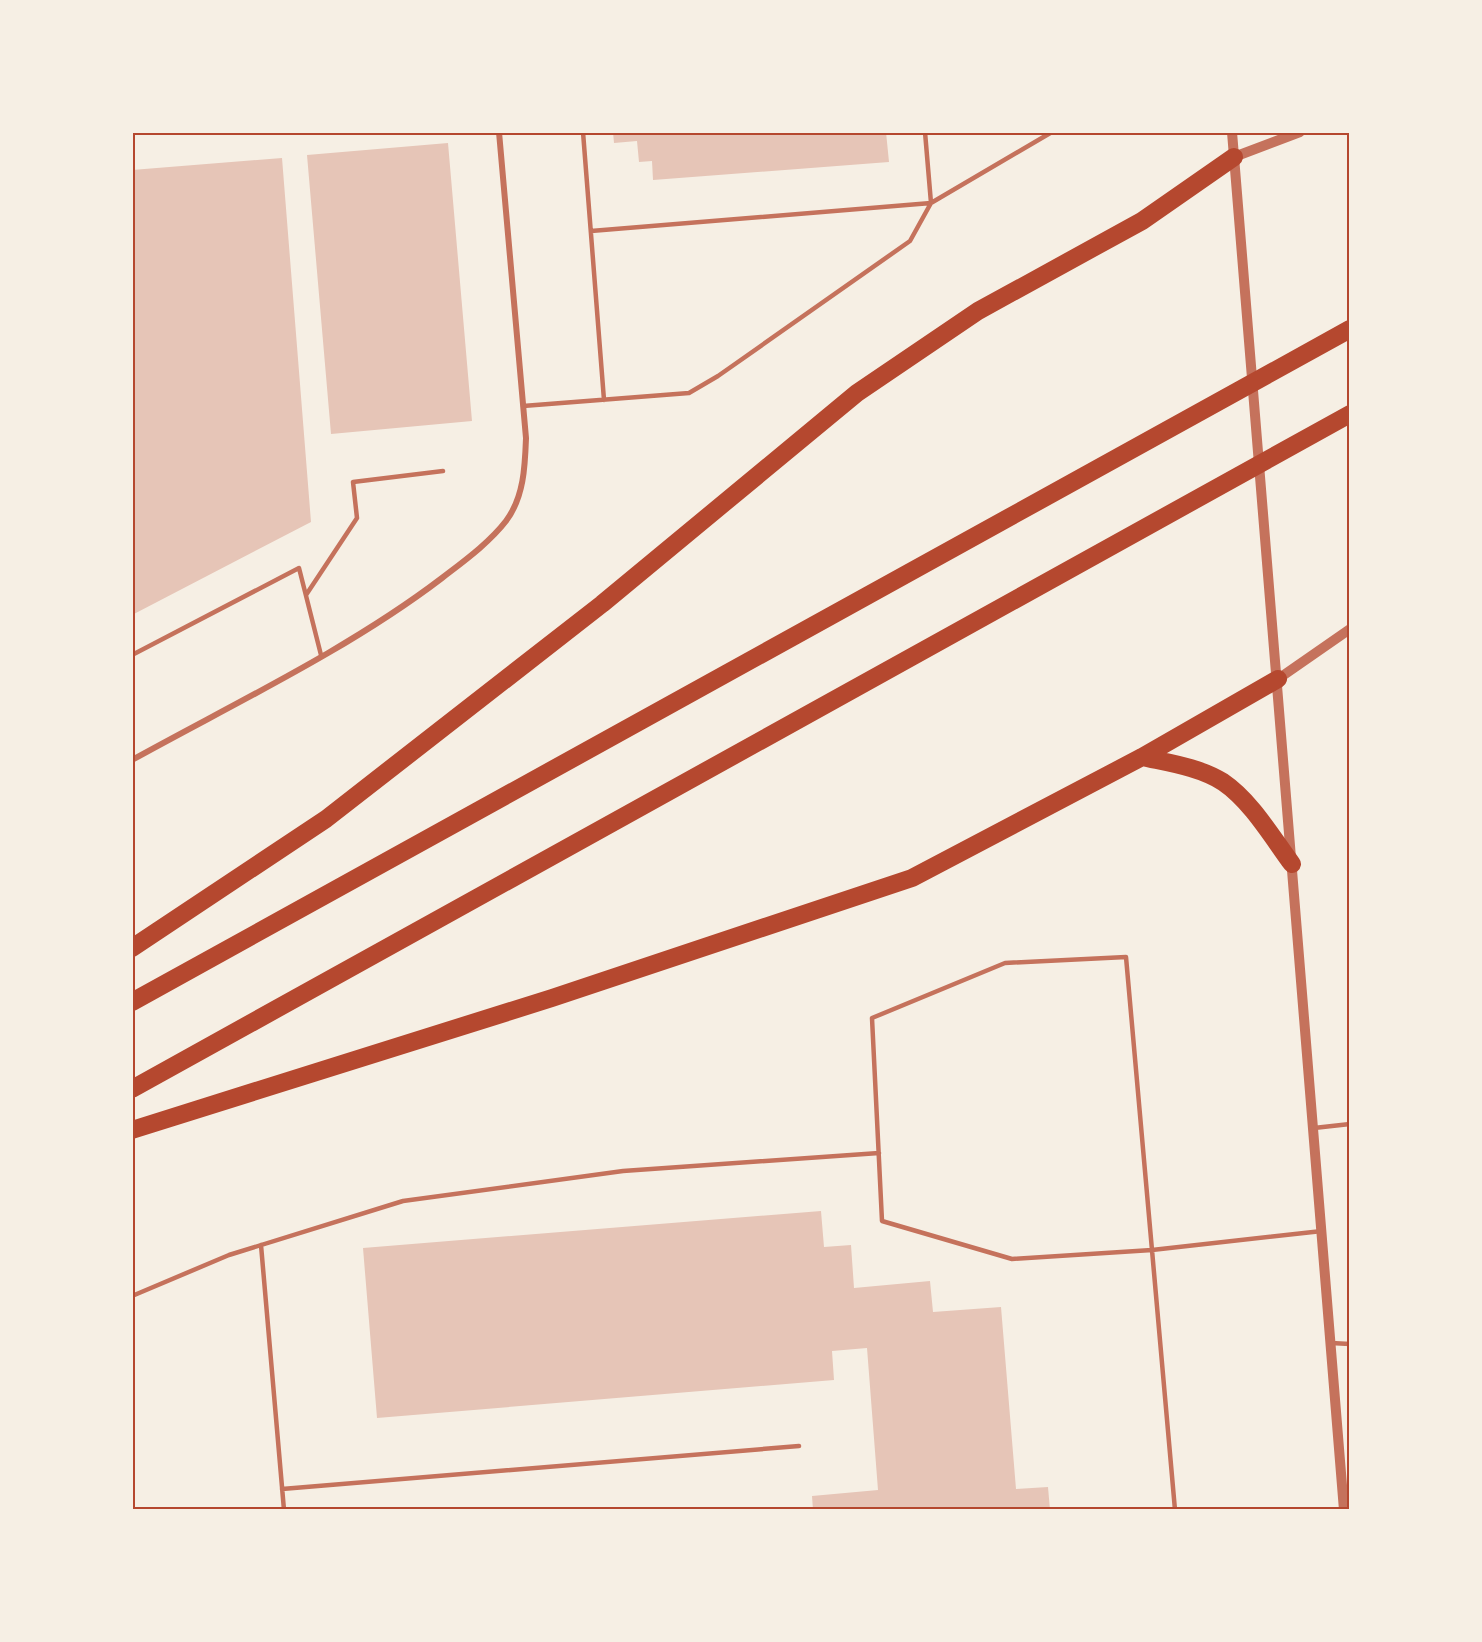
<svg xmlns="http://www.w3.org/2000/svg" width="1482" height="1642" viewBox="0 0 1482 1642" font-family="'Nunito Sans',sans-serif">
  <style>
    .building { fill: #e6c5b7 }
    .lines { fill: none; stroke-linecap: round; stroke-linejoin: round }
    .service { stroke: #c5725c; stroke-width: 4.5 }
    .minor { stroke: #c5725c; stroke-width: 6 }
    .tertiary { stroke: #c5725c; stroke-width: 10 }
    .motorway { stroke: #b5482f; stroke-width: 18 }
    .neatline { fill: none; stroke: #b5482f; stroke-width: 2 }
  </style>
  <rect width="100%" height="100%" fill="#f6efe4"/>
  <path class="building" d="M 613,132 L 886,132 L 889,162 L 653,180 L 652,161 L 639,162 L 637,141 L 614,143 Z
    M 448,143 L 472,421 L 331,434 L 307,155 Z
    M 282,158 L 311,522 L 132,615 L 132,170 Z
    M 821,1211 L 824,1247 L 851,1245 L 854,1288 L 930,1281 L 933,1312 L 1001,1307 L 1016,1489 L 1048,1487 L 1050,1510 L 813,1510 L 812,1496 L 878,1490 L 867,1348 L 832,1351 L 834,1380 L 377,1418 L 363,1248 Z"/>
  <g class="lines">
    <path class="service" d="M 583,132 L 604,400
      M 591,231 L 931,203 L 925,132
      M 523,406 L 689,393 L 718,376 L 910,241 L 931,203 L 1052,132
      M 306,595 L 357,518 L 353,482 L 443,471
      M 132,655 L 299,568 L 321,655
      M 1126,957 L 1152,1250 L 1012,1259 L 882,1221 L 872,1018 L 1005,963 Z
      M 1314,1128 L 1350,1124
      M 261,1245 L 284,1510
      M 132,1296 L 229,1255 L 403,1201 L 623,1171 L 879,1153
      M 1331,1343 L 1350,1344
      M 282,1489 L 799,1446
      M 1175,1510 L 1152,1250 L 1322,1231"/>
    <path class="minor" d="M 132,760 C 235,703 349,649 442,578 C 464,561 489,543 506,521 C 524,497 525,466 526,438 L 499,132"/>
    <path class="tertiary" d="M 1232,132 L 1344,1510
      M 1234,157 L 1300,132
      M 1278,679 L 1350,629"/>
    <path class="motorway" d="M 1142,757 C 1169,763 1199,767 1223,782 C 1251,801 1272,837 1292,864
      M 132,948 L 326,819 L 602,604 L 857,393 L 978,311 L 1142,221 L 1234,157
      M 132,1002 L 1350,329
      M 132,1089 L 1350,414
      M 132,1130 L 552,998 L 912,878 L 1142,757 L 1278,679"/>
  </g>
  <rect width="1482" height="1642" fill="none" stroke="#f6efe4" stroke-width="267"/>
  <rect x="134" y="134" width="1214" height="1374" class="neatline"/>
</svg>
